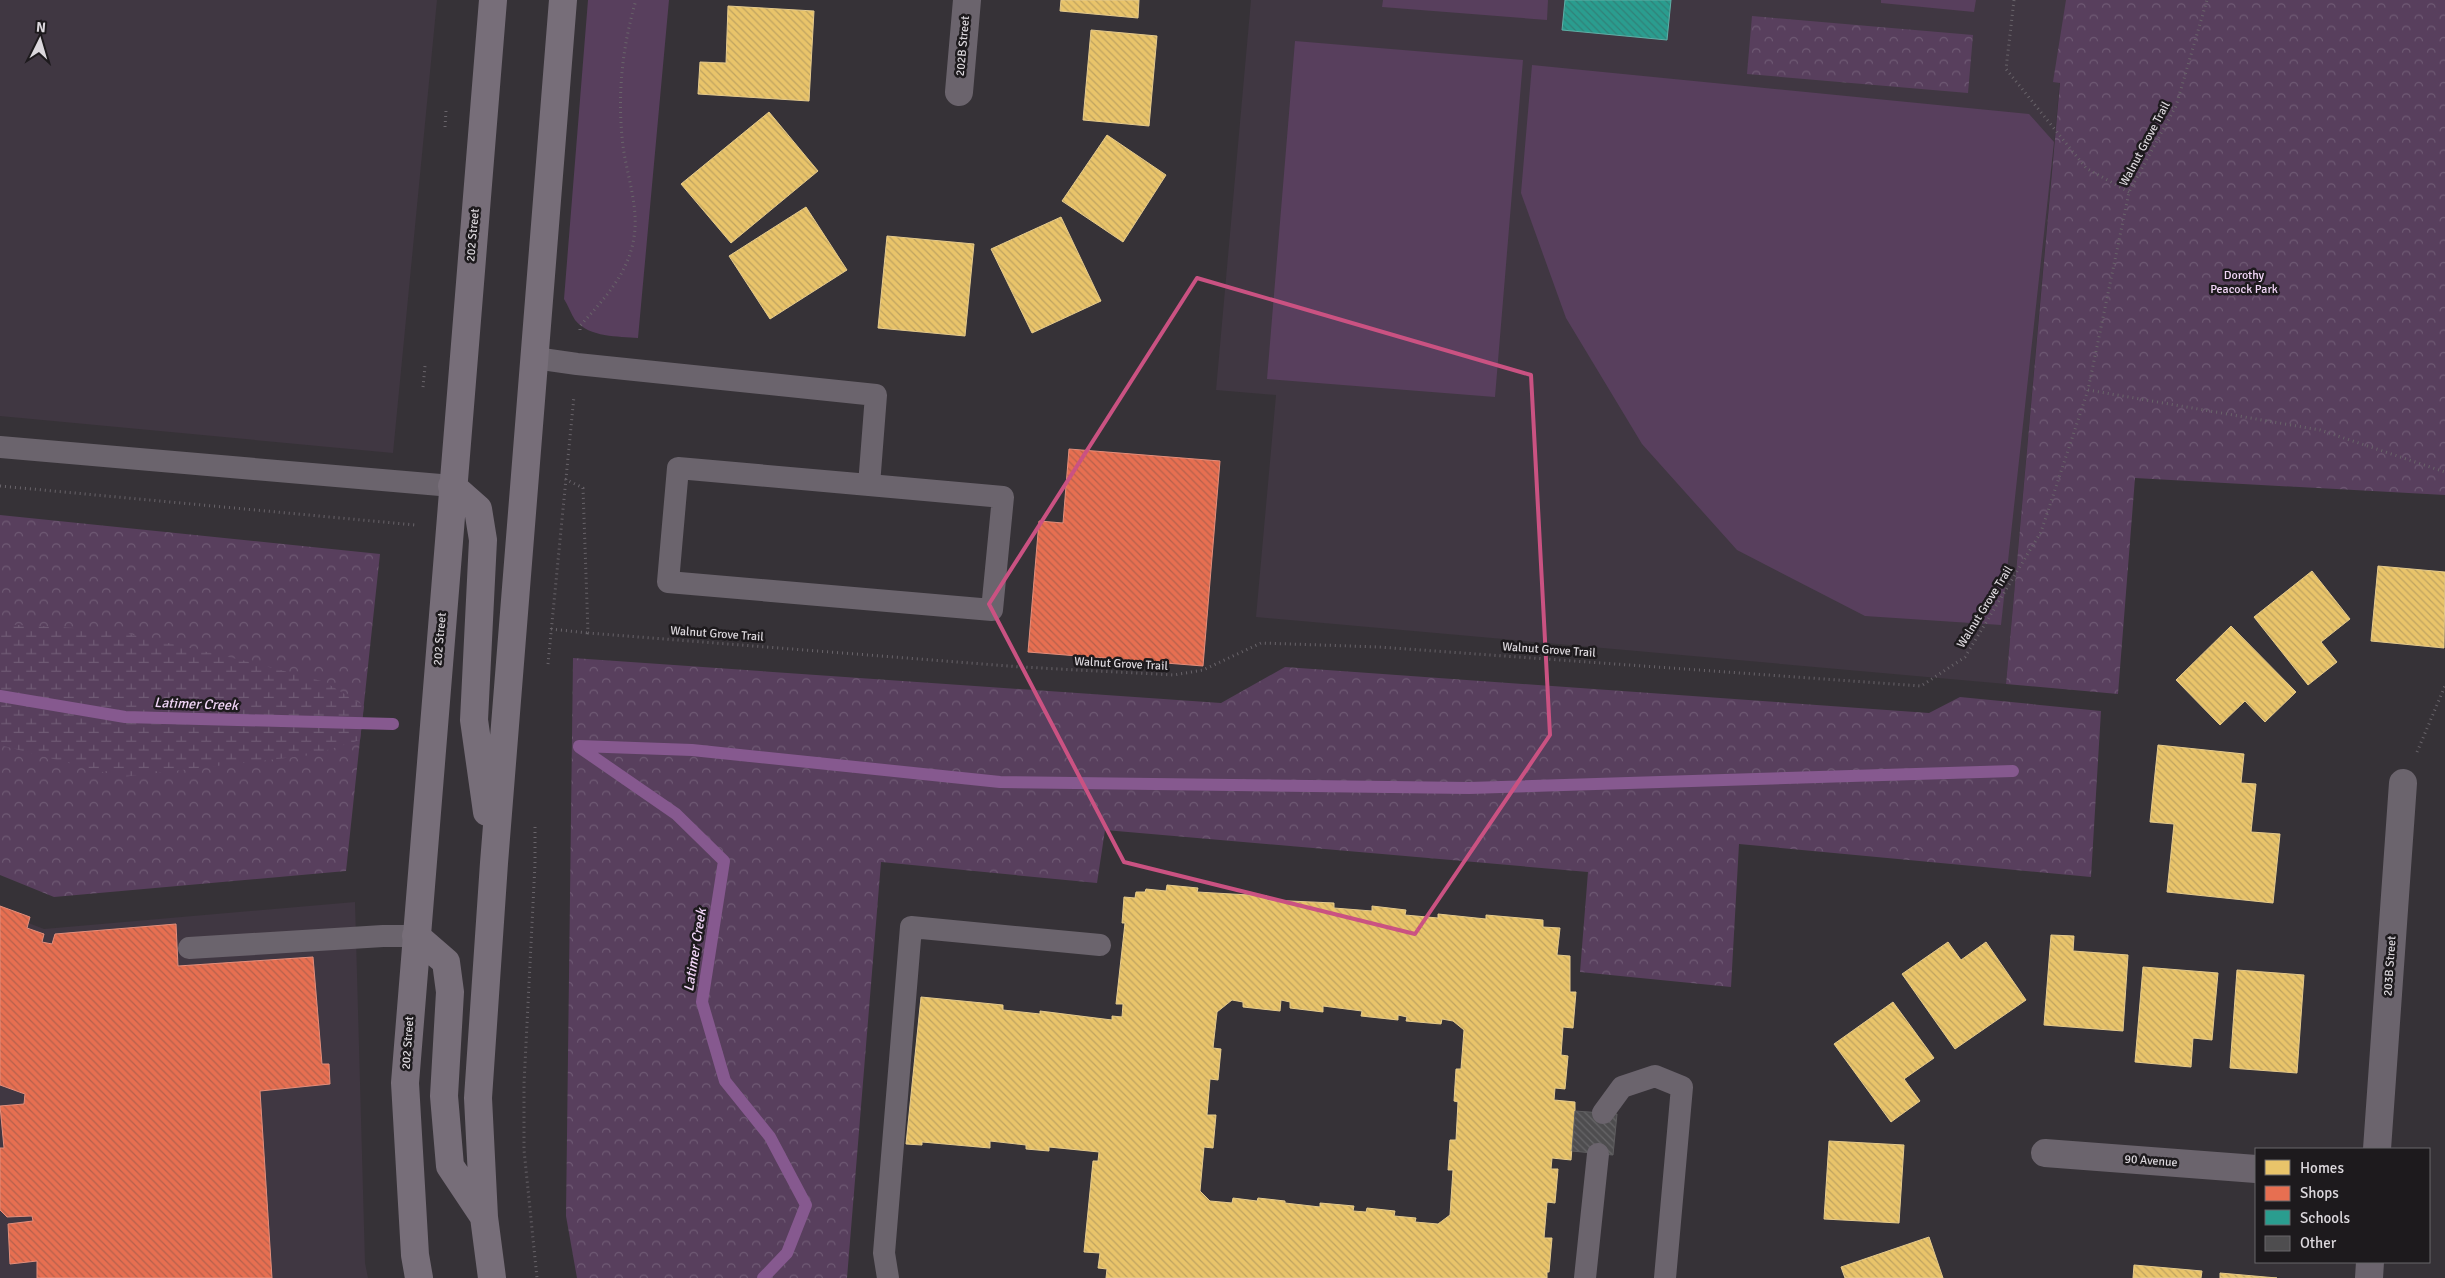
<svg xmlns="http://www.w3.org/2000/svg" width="2445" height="1278" viewBox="0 0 2445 1278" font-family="Signika,sans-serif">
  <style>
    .built { fill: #403742 }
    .green { fill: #583f5d }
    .forest { fill: url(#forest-crowns) }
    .wetland { fill: url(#wetland-marsh) }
    .homes { fill: url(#homes-back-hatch); stroke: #e5ca8c; fill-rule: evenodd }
    .shops { fill: url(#shops-back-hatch); stroke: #e48e7b }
    .schools { fill: url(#schools-back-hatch); stroke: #5fafa6 }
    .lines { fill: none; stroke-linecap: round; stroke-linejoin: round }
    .stream { stroke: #86598f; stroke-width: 12 }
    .building { fill: url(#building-back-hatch); stroke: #5e5d5f }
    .path { stroke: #69646a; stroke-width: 3; stroke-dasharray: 1 4; stroke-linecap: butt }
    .lane { stroke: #6b646d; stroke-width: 22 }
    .street { stroke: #6b646d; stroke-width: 28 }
    .secondary { stroke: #776e79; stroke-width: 28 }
    .marked { fill: none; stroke: #ca5282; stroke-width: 4; stroke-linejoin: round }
    .labels { text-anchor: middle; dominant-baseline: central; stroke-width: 5; stroke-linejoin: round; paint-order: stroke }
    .street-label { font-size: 12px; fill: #dcd8dd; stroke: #1d1a1d }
    .park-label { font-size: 12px; fill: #f2d6f7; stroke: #1d1a1d }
    .water-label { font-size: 14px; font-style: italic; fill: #f2d6f8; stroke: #1d1a1d }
  </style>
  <defs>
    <pattern id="forest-crowns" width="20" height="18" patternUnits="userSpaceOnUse" patternTransform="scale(1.25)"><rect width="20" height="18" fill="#583f5d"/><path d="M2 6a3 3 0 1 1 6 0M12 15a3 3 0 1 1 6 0" fill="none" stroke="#6f5a74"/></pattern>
    <pattern id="wetland-marsh" width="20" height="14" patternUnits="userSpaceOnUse" patternTransform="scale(1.25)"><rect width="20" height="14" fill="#583f5d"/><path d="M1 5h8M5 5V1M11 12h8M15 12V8" fill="none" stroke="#6f5a74"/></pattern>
    <pattern id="homes-back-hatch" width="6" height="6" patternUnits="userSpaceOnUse" patternTransform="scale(1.25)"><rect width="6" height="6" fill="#e9c46a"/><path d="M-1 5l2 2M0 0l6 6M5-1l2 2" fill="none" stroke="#bfa360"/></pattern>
    <pattern id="shops-back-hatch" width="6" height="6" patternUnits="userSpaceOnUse" patternTransform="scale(1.25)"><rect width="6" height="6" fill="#e76f51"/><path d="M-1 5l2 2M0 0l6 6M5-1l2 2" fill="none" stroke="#b6614c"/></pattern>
    <pattern id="schools-back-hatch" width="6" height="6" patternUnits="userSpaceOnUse" patternTransform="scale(1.25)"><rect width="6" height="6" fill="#2a9d8f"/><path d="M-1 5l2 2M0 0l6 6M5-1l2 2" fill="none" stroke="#318178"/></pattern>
    <pattern id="building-back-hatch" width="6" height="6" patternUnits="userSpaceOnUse" patternTransform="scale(1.25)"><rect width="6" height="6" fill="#4e4d4f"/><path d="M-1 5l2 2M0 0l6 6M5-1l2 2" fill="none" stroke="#676668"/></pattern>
  </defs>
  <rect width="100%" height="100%" fill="#363237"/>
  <path class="built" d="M 0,0 L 437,0 L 393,453 L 0,416 Z
    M 1251,0 L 2067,0 L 2006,684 L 1256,617 L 1276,395 L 1216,390 Z
    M 355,902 L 365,1263 L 368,1278 L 0,1278 L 0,912 L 44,929 Z"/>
  <path class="green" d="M 588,0 L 669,0 L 638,338 C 618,336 590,338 575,320 C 571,314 568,305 564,299 Z
    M 1383,0 L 1548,0 L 1547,20 L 1382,7 Z
    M 1881,0 L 1976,0 L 1974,12 L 1881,3 Z
    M 1295,41 L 1523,60 L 1495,397 L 1267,379 Z
    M 1532,65 L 2029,114 L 2054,142 L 2001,625 L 1865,616 L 1737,550 L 1642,444 L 1566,318 L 1521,193 Z"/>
  <path class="forest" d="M 2066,0 L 2445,0 L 2445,495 L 2135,478 L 2118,694 L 2006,684 L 2060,83 L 2053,82 Z
    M 1752,16 L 1973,35 L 1968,93 L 1747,74 Z
    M 0,515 L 380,554 L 346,871 L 54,897 L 0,875 Z
    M 573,658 L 1221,703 L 1285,667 L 1929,713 L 1960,697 L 2101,711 L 2091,877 L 1739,844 L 1731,987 L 1580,972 L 1588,872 L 1105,830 L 1097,883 L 881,862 L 847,1278 L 577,1278 L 566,1216 Z"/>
  <path class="wetland" d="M 0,624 L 112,630 L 250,662 L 325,682 L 364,706 L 360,740 L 311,755 L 122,777 L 0,745 Z"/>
  <path class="homes" d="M 1061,0 L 1139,0 L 1138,18 L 1060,11 Z
    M 728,6 L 814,11 L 809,101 L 698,94 L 700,62 L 726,63 Z
    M 1091,30 L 1157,36 L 1149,126 L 1083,120 Z
    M 769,112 L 818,171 L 731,243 L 681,184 Z
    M 1107,135 L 1166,175 L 1123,242 L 1062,201 Z
    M 806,207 L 847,270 L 770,319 L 729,256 Z
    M 1061,217 L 1101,301 L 1032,333 L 991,249 Z
    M 887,236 L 974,244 L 965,336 L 878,328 Z
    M 2378,566 L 2445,572 L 2444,648 L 2371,641 Z
    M 2312,571 L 2350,619 L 2321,642 L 2337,662 L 2308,685 L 2254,617 Z
    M 2231,626 L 2296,692 L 2265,722 L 2245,701 L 2220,725 L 2176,680 Z
    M 2158,745 L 2244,754 L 2241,783 L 2256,784 L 2251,832 L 2280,834 L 2273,903 L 2167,892 L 2174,824 L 2150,822 Z
    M 1167,885 L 1198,888 L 1197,892 L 1267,896 L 1267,900 L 1334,903 L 1334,908 L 1372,911 L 1372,906 L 1406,910 L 1405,915 L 1438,918 L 1438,914 L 1486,919 L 1486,915 L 1543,920 L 1543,927 L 1560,928 L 1557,955 L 1570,956 L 1570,992 L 1576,992 L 1573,1028 L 1563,1027 L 1561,1055 L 1568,1056 L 1565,1089 L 1555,1088 L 1554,1100 L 1575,1102 L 1575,1111 L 1571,1160 L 1552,1158 L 1551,1169 L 1558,1169 L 1555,1203 L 1547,1202 L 1544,1238 L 1552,1238 L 1549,1272 L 1547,1272 L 1547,1278 L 1106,1278 L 1107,1269 L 1098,1268 L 1100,1253 L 1084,1252 L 1093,1161 L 1098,1161 L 1099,1152 L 1049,1147 L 1049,1151 L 1026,1149 L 1026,1145 L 990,1141 L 990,1148 L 922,1142 L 922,1145 L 906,1144 L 921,997 L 1003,1005 L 1003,1010 L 1040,1014 L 1040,1011 L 1112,1020 L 1112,1016 L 1122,1017 L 1123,1004 L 1116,1004 L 1125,923 L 1122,923 L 1124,897 L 1135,898 L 1136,892 L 1145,892 L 1146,889 L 1166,891 ZM 1232,1000 L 1243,1002 L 1243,1007 L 1280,1011 L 1281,1000 L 1290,1002 L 1290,1008 L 1323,1012 L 1323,1006 L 1362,1011 L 1361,1016 L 1398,1020 L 1398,1015 L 1407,1017 L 1406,1021 L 1441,1024 L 1442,1019 L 1453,1021 L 1464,1030 L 1461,1069 L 1456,1069 L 1454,1101 L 1458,1102 L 1456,1140 L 1450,1140 L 1448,1170 L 1453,1170 L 1450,1215 L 1438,1224 L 1415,1222 L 1416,1218 L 1394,1216 L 1395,1211 L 1367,1208 L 1366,1212 L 1353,1211 L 1354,1206 L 1320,1203 L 1320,1207 L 1285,1203 L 1285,1201 L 1258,1198 L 1257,1201 L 1233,1198 L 1232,1203 L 1210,1201 L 1200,1191 L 1204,1147 L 1213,1148 L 1216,1115 L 1207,1115 L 1210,1079 L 1218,1080 L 1221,1049 L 1213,1048 L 1217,1012 Z
    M 2051,935 L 2074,936 L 2073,951 L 2128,955 L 2123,1031 L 2044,1025 Z
    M 1948,942 L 1961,960 L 1986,942 L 2026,1000 L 1955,1049 L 1902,974 Z
    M 2143,967 L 2218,973 L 2212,1040 L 2193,1038 L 2191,1067 L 2135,1062 Z
    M 2237,970 L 2304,975 L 2297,1073 L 2230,1068 Z
    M 1893,1002 L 1934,1058 L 1904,1079 L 1920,1101 L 1891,1122 L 1834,1044 Z
    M 1829,1141 L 1904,1145 L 1899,1223 L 1824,1219 Z
    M 1929,1237 L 1943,1278 L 1845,1278 L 1841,1267 Z
    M 2134,1265 L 2202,1271 L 2201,1278 L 2133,1278 Z
    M 2220,1273 L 2277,1278 L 2220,1278 Z"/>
  <path class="shops" d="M 1069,449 L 1220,461 L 1203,666 L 1028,652 L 1039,521 L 1063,523 Z
    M 0,906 L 30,917 L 27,928 L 44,934 L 42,942 L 52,944 L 55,934 L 176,924 L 178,966 L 313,957 L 322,1064 L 329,1064 L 330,1084 L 260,1091 L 272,1278 L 37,1278 L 37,1261 L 10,1264 L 8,1224 L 33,1221 L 32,1216 L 7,1217 L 0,1210 L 0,1148 L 4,1148 L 0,1106 L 24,1104 L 25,1094 L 0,1085 Z"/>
  <path class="schools" d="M 1565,0 L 1671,0 L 1667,40 L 1562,30 Z"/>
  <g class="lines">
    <path class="stream" d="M 0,696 L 125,717 L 393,724
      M 579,746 L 692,750 L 1000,782 L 1469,788 L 2013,771
      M 579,747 L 676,814 L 724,861 L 702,1002 L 725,1081 L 770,1137 L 806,1205 L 787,1253 L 763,1278"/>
  </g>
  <path class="building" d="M 1575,1111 L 1617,1114 L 1613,1155 L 1572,1151 Z"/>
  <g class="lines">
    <path class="path" d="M 2014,0 L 2006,69 L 2086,168 L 2129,192
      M 445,127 L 446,111
      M 580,330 L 580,326 C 604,299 629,273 634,237 C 639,207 627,176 623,146 C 617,96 622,48 636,0
      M 423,387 L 425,366
      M 2088,390 L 2320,430 L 2445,472
      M 565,479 L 583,488 L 588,633 L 1021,667 L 1174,675 L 1203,670 L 1261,643 L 1379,647 L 1921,686 L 1965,657 L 2041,532 L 2088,390 L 2129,192 L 2176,106 L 2207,0
      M 0,486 L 415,525
      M 551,629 L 588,633
      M 548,664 L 574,396
      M 2417,752 L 2445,686
      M 535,827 L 535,864 L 524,1084 L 524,1150 L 537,1278"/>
    <path class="lane" d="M 535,358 L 577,364 L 876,395 L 869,485 L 678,468 L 668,582 L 992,610 L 1003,497 L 869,485
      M 0,447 L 452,486
      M 189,948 L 383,936 L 416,936
      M 1603,1113 L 1622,1087 L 1655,1076 L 1682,1087 L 1665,1278
      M 888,1278 L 884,1253 L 911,927 L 1100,945
      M 1585,1278 L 1598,1154"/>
    <path class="street" d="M 959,92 L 967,0
      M 2377,1149 L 2403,783
      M 2045,1153 L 2256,1169
      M 2369,1278 L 2370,1262"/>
    <path class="secondary" d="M 452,486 L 478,509 L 483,540 L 474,720 L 487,812
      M 416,936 L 446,962 L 450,992 L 444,1096 L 450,1166 L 484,1217
      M 419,1278 L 415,1255 L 405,1083 L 493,0
      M 492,1278 L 484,1217 L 478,1098 L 494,863 L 563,0"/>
  </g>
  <path class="marked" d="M 1197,278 L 1531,375 L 1550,735 L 1415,934 L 1124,862 L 989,604 Z"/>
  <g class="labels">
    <g class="street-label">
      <text transform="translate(963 46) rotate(-85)">202B Street</text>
      <text transform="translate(2145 144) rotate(-62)">Walnut Grove Trail</text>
      <text transform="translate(473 235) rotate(-85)">202 Street</text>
      <text transform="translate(1985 607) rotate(-58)">Walnut Grove Trail</text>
      <text transform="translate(717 634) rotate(4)">Walnut Grove Trail</text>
      <text transform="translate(440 639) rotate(-85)">202 Street</text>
      <text transform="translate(1549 650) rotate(4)">Walnut Grove Trail</text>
      <text transform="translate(1121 664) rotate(3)">Walnut Grove Trail</text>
      <text transform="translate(2390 966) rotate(-86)">203B Street</text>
      <text transform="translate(408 1043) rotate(-86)">202 Street</text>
      <text transform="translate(2151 1161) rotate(4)">90 Avenue</text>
    </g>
    <g class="park-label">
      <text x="2244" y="275">Dorothy<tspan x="2244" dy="14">Peacock Park</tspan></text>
    </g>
    <g class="water-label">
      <text transform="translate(196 704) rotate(2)">Latimer Creek</text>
      <text transform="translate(695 950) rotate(-81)">Latimer Creek</text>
    </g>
  </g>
  <rect x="2255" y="1148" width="175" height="115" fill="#1d1a1d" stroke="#69666a"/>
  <rect x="2265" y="1160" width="25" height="15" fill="#e9c46a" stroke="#69666a"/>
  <text x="2300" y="1173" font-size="15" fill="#dcd8dd">Homes</text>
  <rect x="2265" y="1186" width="25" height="15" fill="#e76f51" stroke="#69666a"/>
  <text x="2300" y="1198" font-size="15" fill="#dcd8dd">Shops</text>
  <rect x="2265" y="1210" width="25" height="15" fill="#2a9d8f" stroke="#69666a"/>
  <text x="2300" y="1223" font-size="15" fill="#dcd8dd">Schools</text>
  <rect x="2265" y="1236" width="25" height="15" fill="#4e4d4f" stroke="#69666a"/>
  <text x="2300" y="1248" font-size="15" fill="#dcd8dd">Other</text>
  <g transform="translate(40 40) rotate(5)" stroke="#1d1a1d" stroke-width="4" paint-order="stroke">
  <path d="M0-4L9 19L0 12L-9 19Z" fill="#dcd8dd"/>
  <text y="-8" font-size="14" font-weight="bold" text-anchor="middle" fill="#dcd8dd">N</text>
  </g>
</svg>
